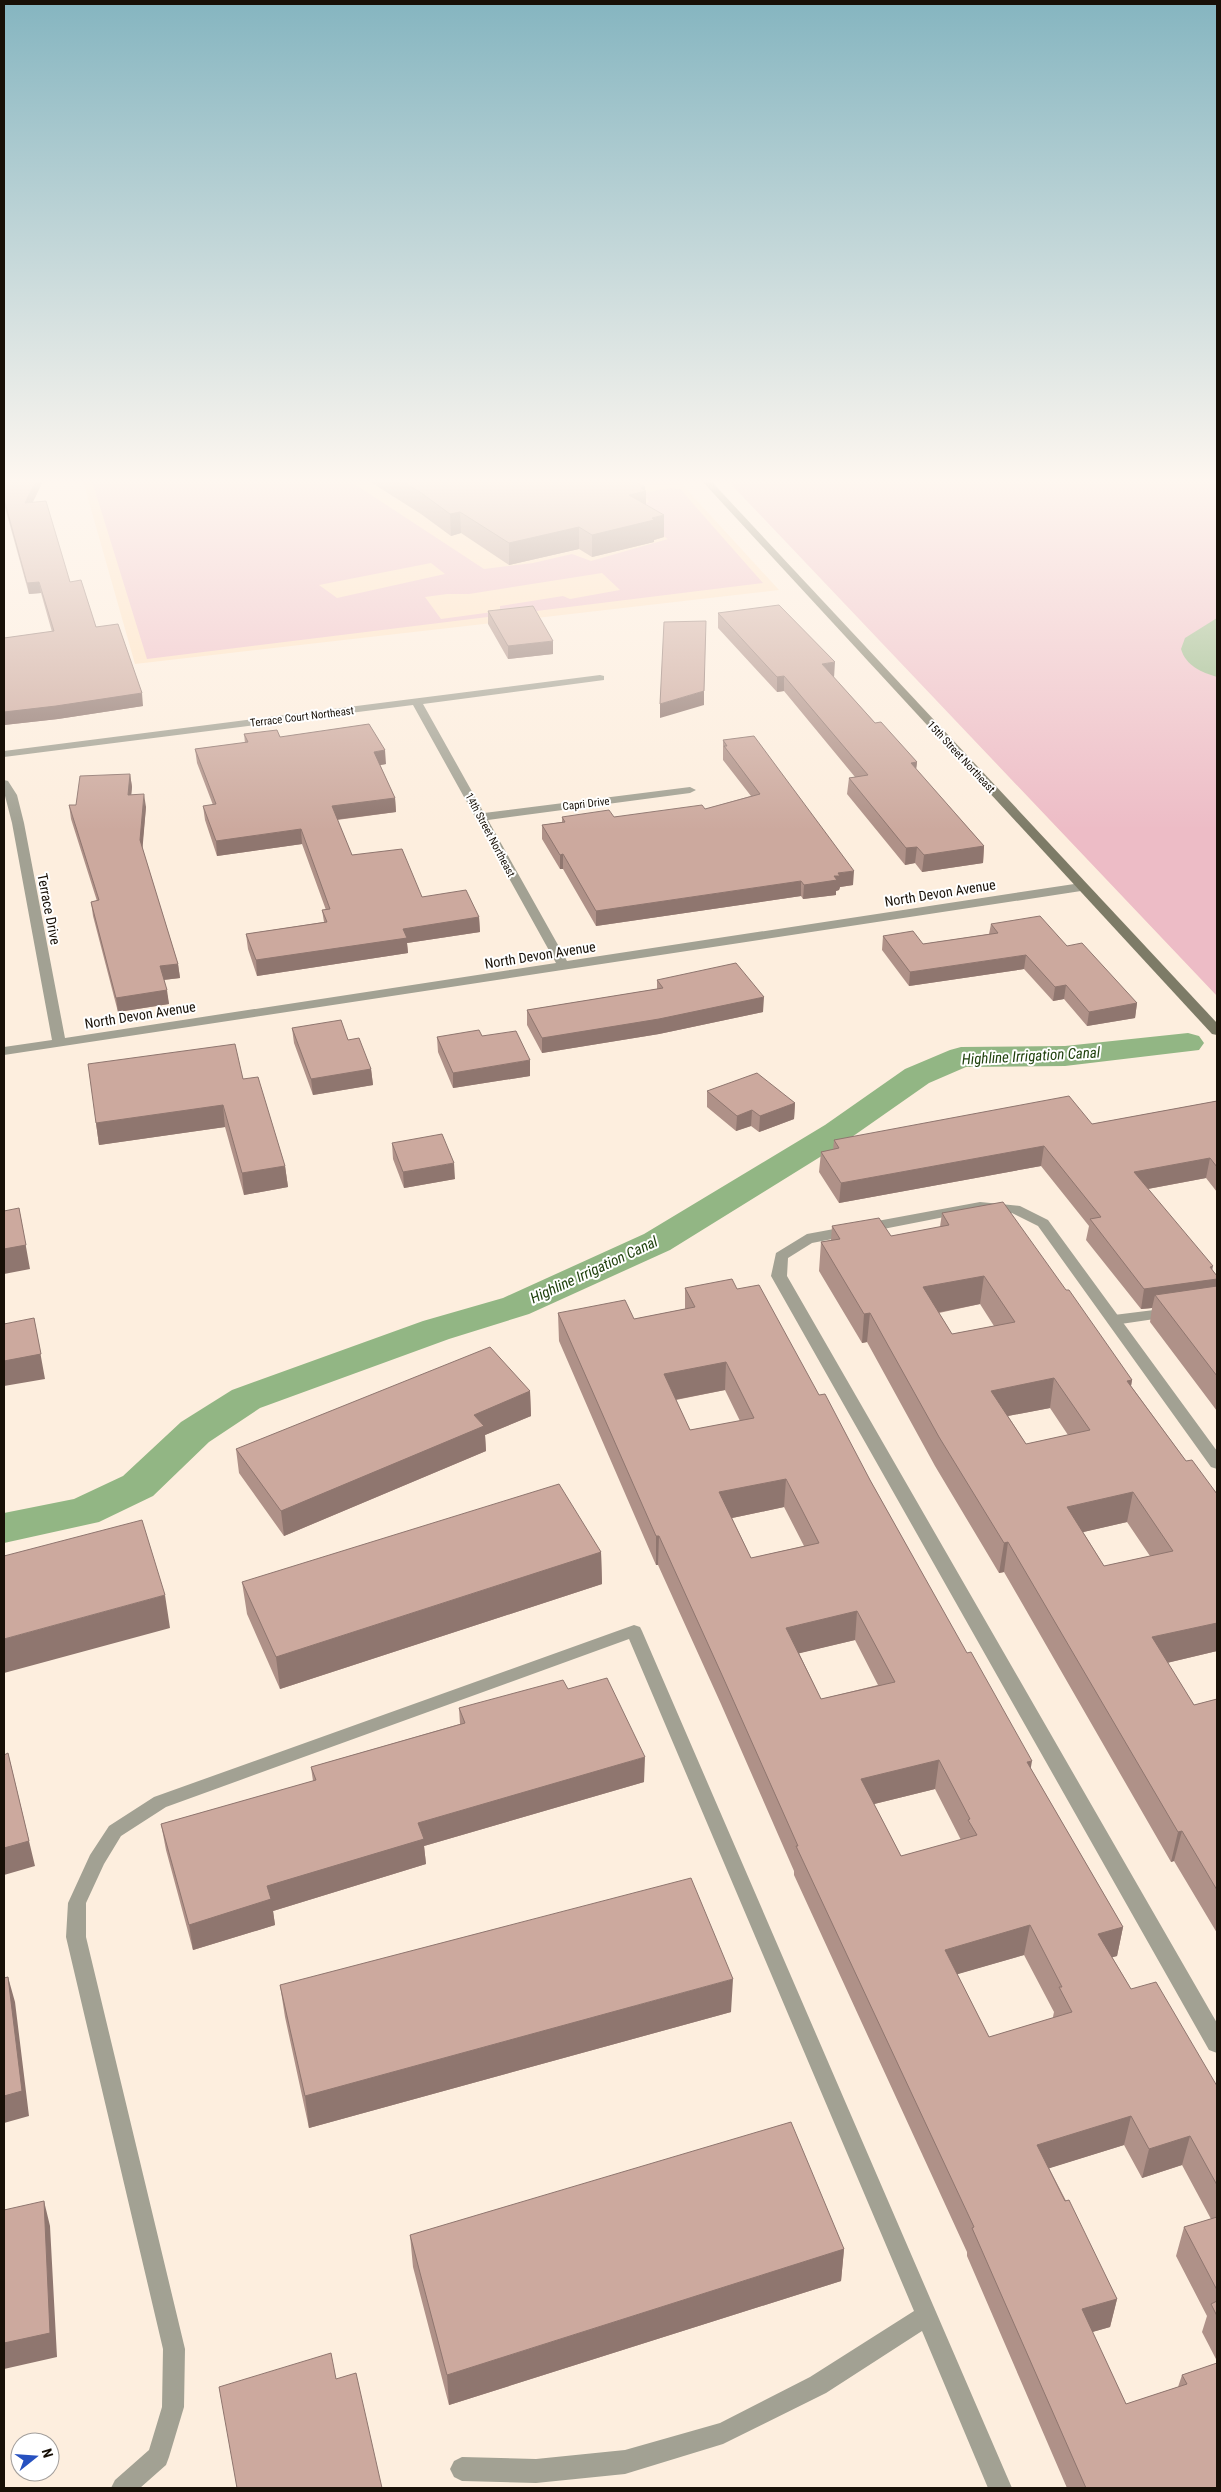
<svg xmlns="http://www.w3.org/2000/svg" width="1221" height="2492" viewBox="0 0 1221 2492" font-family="'Roboto Condensed',sans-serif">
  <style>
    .built { fill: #fee1c0 }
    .green { fill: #edbcc6; fill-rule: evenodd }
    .water { fill: #92b684 }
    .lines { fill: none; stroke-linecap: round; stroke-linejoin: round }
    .canal { fill: #92b684; fill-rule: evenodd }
    .lane { fill: #a2a193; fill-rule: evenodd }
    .street { fill: #a2a193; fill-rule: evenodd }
    .secondary { fill: #7d7b67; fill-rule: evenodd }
    .wall { fill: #af9188; fill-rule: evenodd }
    .shaded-wall { fill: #8f766f }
    .building { fill: #cca99e; stroke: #8f766f; fill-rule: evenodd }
    .labels { text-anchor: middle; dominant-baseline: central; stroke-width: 4; stroke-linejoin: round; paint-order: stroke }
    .far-street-label { font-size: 11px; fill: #181007; stroke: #fff }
    .street-label { font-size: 14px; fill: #181007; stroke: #fff }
    .water-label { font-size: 15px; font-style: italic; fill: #20420e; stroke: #fff }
  </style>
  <rect width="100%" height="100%" fill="#fdeede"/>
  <path class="built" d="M 83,481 L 679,481 L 779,590 L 135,664 Z"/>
  <path class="green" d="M 92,481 L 350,481 L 484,569 L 533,563 L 572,554 L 591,561 L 668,539 L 624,510 L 649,502 L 643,493 L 670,488 L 680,489 L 763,583 L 147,659 ZM 431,563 L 445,574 L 337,598 L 319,585 ZM 602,573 L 620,590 L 570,599 L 563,596 L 500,606 L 500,611 L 441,619 L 425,597 L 447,594 L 469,594 Z
    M 728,481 L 1217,481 L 1217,996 Z"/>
  <path class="water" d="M 1217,618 L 1217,677 C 1201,672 1186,666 1181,649 L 1185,638 Z"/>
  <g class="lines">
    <path class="canal" d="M 1188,1033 L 1199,1036 L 1204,1043 L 1199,1050 L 1065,1066 L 966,1067 L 929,1083 L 849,1139 L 670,1250 L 529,1314 L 449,1339 L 260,1408 L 209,1442 L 153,1496 L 99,1522 L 4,1543 L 4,1513 L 74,1499 L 123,1476 L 181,1422 L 232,1390 L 423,1321 L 503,1298 L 644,1234 L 825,1125 L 905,1069 L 950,1050 L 961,1047 L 1065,1046 Z"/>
    <path class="lane" d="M 1170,1308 L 1175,1310 L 1177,1313 L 1175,1316 L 1114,1325 L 1107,1320 L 1114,1315 Z
      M 634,1625 L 640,1627 L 642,1631 L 1012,2488 L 988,2488 L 922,2331 L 826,2393 L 723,2444 L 625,2474 L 536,2483 L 462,2481 L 454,2477 L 450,2469 L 454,2461 L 462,2457 L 536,2459 L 625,2450 L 720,2423 L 810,2377 L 914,2311 L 629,1639 L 166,1807 L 121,1836 L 104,1864 L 86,1903 L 86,1937 L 185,2349 L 184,2407 L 169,2457 L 166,2465 L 140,2488 L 111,2488 L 115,2480 L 149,2450 L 162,2407 L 163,2349 L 66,1937 L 68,1903 L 90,1855 L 109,1826 L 154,1797 Z"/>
    <path class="street" d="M 600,675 L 604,676 L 604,680 L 423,704 L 484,813 L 690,787 L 696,790 L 690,793 L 488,820 L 567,961 L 1081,883 L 1087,887 L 1081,891 L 4,1055 L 4,1047 L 52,1040 L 12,823 L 4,792 L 4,780 L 8,781 L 17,795 L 24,823 L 65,1038 L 556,963 L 413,705 L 4,757 L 4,751 Z
      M 980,1202 L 1020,1206 L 1048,1220 L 1217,1451 L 1217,1469 L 1211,1467 L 1038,1226 L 1012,1213 L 980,1210 L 812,1243 L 788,1258 L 787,1276 L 1217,2023 L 1217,2053 L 1209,2050 L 771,1276 L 776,1253 L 807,1234 Z"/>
    <path class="secondary" d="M 702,481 L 711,481 L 1217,1023 L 1217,1035 L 1212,1034 Z"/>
  </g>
  <path class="wall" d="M 4,481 L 43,481 L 33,502 L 70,582 L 143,706 L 58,719 L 4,725 L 4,638 L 52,632 L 41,593 L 29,594 L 4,504 Z
    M 369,481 L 634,481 L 645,487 L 645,490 L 646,491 L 646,505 L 664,537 L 654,540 L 654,542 L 592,557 L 579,549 L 509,565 L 461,533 L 451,536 L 421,514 Z
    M 488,611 L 553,654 L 508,659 L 488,624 Z
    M 718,613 L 834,678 L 875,723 L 917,762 L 916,769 L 984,846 L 983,863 L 922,872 L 915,863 L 905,865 L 847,794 L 849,778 L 855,777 L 784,691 L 777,692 L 718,628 Z
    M 244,734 L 280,737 L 386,764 L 380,765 L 395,798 L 396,812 L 337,820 L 352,855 L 422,897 L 479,917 L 480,932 L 407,943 L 408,953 L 257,976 L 248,949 L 246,934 L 324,922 L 322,910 L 326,910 L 302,844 L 217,856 L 205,820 L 203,806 L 213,805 L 197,763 L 195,749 L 245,743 Z
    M 723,740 L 853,885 L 840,887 L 839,890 L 836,891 L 836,895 L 803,899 L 801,896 L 596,926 L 563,869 L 560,869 L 542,839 L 542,825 L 562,822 L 562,817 L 614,817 L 705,809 L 751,796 L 723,760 Z
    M 130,774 L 132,787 L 131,795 L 146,807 L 142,848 L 178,964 L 180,978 L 164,980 L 169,1004 L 118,1012 L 93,916 L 91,902 L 97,901 L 71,819 L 69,805 L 76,805 Z
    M 991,924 L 1067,946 L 1137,1003 L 1135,1018 L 1087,1026 L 1064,999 L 1053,1001 L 1024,969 L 909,986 L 882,950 L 883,936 L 923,944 L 989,934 Z
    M 657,980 L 763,1012 L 659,1034 L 542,1053 L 527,1025 L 527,1010 L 657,989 Z
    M 292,1028 L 348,1040 L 371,1069 L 373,1085 L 313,1095 L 294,1043 Z
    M 482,1036 L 530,1076 L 453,1088 L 438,1052 L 437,1037 Z
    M 243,1079 L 285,1166 L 288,1187 L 244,1195 L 225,1127 L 99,1145 L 96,1123 Z
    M 707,1091 L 795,1103 L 794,1119 L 759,1132 L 751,1126 L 736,1131 L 707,1107 Z
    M 1217,1101 L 1217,1192 L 1206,1178 L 1148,1189 L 1217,1276 L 1217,1411 L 1150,1322 L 1152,1308 L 1141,1309 L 1086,1240 L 1089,1226 L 1041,1166 L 839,1203 L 819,1172 L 821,1152 L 833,1150 L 834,1140 L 1092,1124 Z
    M 392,1143 L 455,1179 L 404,1188 L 393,1159 Z
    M 942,1213 L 1066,1290 L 1132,1380 L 1131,1386 L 1186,1461 L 1217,1494 L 1217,1651 L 1167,1663 L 1194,1705 L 1217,1699 L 1217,1933 L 1174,1861 L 1171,1862 L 1004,1572 L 999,1573 L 935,1466 L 867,1342 L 862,1343 L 819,1271 L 821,1242 L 831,1240 L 832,1226 L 891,1236 L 940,1227 ZM 980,1304 L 994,1326 L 952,1334 L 939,1313 ZM 1050,1408 L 1068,1435 L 1026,1444 L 1008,1416 ZM 1127,1522 L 1150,1556 L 1104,1566 L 1083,1532 Z
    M 685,1288 L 737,1289 L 819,1395 L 870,1480 L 1031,1769 L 1123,1927 L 1117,1956 L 1112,1957 L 1131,1989 L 1217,2086 L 1217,2361 L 1202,2332 L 1207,2316 L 1176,2256 L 1184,2227 L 1211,2219 L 1182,2165 L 1142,2178 L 1124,2145 L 1049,2168 L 1117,2299 L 1110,2327 L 1092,2332 L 1126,2404 L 1178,2387 L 1182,2375 L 1217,2363 L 1217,2488 L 1067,2488 L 967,2256 L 967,2252 L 794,1875 L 794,1871 L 721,1704 L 658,1565 L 656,1565 L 559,1341 L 558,1313 L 634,1319 L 685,1309 ZM 725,1390 L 740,1421 L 690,1430 L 676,1400 ZM 784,1507 L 804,1546 L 751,1558 L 732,1518 ZM 855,1640 L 878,1685 L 821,1699 L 799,1653 ZM 935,1789 L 961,1840 L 901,1856 L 874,1804 ZM 1024,1955 L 1054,2012 L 1053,2017 L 1054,2018 L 989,2037 L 957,1974 Z
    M 530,1391 L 531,1416 L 485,1435 L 486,1451 L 284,1536 L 239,1473 L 236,1449 Z
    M 601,1552 L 602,1584 L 280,1689 L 247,1614 L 242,1582 Z
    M 568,1689 L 644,1782 L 424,1846 L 426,1864 L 273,1911 L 275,1925 L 193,1950 L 166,1850 L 161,1824 L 313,1781 L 311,1767 L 460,1724 L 459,1708 Z
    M 280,1985 L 731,2012 L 309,2128 L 285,2017 Z
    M 410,2235 L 844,2249 L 841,2281 L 449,2405 L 413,2267 Z"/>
  <path class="shaded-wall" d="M 36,481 L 43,481 L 27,514 L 25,503 Z
    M 645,487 L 645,491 L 646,491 L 646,513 L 629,495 L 641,488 Z
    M 460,512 L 461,533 L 451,536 L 450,514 Z
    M 664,515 L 664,537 L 654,540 L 654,542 L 592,557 L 592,535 Z
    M 579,527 L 579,549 L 509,565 L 509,543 Z
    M 39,582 L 41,593 L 29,594 L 27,583 Z
    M 553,641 L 553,654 L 508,659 L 508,646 Z
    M 835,662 L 834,678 L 822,664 Z
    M 784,676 L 784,691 L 777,692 L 777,677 Z
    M 704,691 L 704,705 L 660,718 L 660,704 Z
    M 142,693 L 143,706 L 58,719 L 4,725 L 4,712 Z
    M 385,750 L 386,764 L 375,766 L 374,752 Z
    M 917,762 L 915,778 L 911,763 Z
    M 130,774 L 132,787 L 130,808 L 128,795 Z
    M 144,794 L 146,807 L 142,854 L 140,840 Z
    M 395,798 L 396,812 L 333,820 L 332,806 Z
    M 301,829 L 302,844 L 217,856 L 216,841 Z
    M 984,846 L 983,863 L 922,872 L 924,855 Z
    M 917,847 L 915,863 L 905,865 L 906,848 Z
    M 563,854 L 563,869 L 560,869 L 560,855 Z
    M 854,871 L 853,885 L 840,887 L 839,890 L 836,891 L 836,895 L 803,899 L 804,885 L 834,876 L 838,873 Z
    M 801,881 L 801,896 L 596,926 L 596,911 Z
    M 479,917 L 480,932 L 407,943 L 408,953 L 257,976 L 256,960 L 403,929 Z
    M 1026,955 L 1024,969 L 909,986 L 910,972 Z
    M 178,964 L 180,978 L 162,980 L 160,966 Z
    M 1066,985 L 1064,999 L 1053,1001 L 1055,987 Z
    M 167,990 L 169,1004 L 118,1012 L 116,998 Z
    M 764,997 L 763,1012 L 659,1034 L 542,1053 L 542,1038 Z
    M 1137,1003 L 1135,1018 L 1087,1026 L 1089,1012 Z
    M 530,1060 L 530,1076 L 453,1088 L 453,1073 Z
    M 371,1069 L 373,1085 L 313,1095 L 311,1079 Z
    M 795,1103 L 794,1119 L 759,1132 L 760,1116 Z
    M 223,1105 L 225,1127 L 99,1145 L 96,1123 Z
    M 752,1110 L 751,1126 L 736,1131 L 737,1116 Z
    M 1044,1146 L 1041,1166 L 839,1203 L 841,1183 Z
    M 1210,1158 L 1206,1178 L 1131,1192 L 1134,1172 Z
    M 454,1163 L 455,1179 L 404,1188 L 403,1172 Z
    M 285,1166 L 288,1187 L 244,1195 L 242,1173 Z
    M 19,1208 L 30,1269 L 4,1274 L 4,1249 Z
    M 1213,1266 L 1210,1280 L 1217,1279 L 1217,1289 L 1155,1295 L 1152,1308 L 1141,1309 L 1144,1289 Z
    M 984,1276 L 980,1304 L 920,1316 L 923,1287 Z
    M 870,1313 L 867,1342 L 862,1343 L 864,1314 Z
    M 34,1318 L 45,1379 L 4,1386 L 4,1361 Z
    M 726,1362 L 725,1390 L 663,1402 L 664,1374 Z
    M 1054,1378 L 1050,1408 L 987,1420 L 991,1391 Z
    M 1132,1380 L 1127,1409 L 1127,1381 Z
    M 530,1391 L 531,1416 L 485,1435 L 486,1451 L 284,1536 L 281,1511 L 474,1415 Z
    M 786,1479 L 784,1507 L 718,1521 L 719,1492 Z
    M 1133,1492 L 1127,1522 L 1062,1537 L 1067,1507 Z
    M 656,1536 L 659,1536 L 658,1565 L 656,1565 Z
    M 1008,1542 L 1004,1572 L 999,1573 L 1004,1543 Z
    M 601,1552 L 602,1584 L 280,1689 L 276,1657 Z
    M 165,1595 L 170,1628 L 4,1673 L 4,1639 Z
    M 857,1611 L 855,1640 L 784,1657 L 786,1628 Z
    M 1217,1623 L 1217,1651 L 1145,1668 L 1152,1637 Z
    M 8,1753 L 35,1866 L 4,1875 L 4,1848 Z
    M 645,1757 L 644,1782 L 424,1846 L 426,1864 L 273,1911 L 275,1925 L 193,1950 L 189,1925 L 267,1886 L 418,1823 Z
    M 939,1760 L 935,1789 L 858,1808 L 861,1779 Z
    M 1032,1761 L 1027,1790 L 1027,1762 Z
    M 1182,1831 L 1174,1861 L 1171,1862 L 1178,1832 Z
    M 1030,1925 L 1024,1955 L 941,1979 L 945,1950 Z
    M 1123,1927 L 1117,1956 L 1092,1963 L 1098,1934 Z
    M 8,1977 L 15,2002 L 29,2116 L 4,2123 L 4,2096 Z
    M 733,1979 L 731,2012 L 309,2128 L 305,2096 Z
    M 1131,2116 L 1124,2145 L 1031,2174 L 1037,2145 Z
    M 1190,2136 L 1182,2165 L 1142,2178 L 1149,2149 Z
    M 44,2201 L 50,2226 L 57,2357 L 4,2369 L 4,2343 Z
    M 844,2249 L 841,2281 L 449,2405 L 447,2375 Z
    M 1117,2299 L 1110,2327 L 1075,2337 L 1082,2309 Z"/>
  <path class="building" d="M 4,481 L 36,481 L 25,503 L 46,501 L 70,582 L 81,580 L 96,627 L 118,624 L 142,693 L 56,706 L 4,712 L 4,638 L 54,631 L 39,582 L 27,583 L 4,499 Z
    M 401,481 L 634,481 L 645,487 L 641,488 L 646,491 L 629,495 L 664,515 L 652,518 L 654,520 L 592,535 L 579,527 L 509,543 L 460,512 L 450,514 L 420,492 Z
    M 779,605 L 835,662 L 822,664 L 875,723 L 881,722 L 917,762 L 911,763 L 984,846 L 924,855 L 917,847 L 906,848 L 849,778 L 868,775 L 784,676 L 777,677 L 718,613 Z
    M 533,606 L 553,641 L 508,646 L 488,611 Z
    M 706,621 L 704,691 L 660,704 L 664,622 Z
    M 369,724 L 385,750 L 374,752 L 395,798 L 332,806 L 352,855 L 402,849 L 422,897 L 466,890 L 479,917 L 403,929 L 407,938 L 256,960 L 246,934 L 327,922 L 322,910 L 330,909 L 301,829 L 216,841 L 203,806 L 216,804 L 195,749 L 248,742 L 244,734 L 277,730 L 280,737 Z
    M 754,736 L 854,871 L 838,873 L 840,876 L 834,876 L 837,880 L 804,885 L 801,881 L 596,911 L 563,854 L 560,855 L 542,825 L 565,822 L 562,817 L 609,810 L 614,817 L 702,805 L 705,809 L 760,794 L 724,746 L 727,746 L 723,740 Z
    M 130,774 L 128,795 L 144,794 L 140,840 L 178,964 L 160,966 L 167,990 L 116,998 L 91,902 L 99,900 L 69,805 L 76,805 L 80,776 Z
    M 1040,916 L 1067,946 L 1082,943 L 1137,1003 L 1089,1012 L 1066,985 L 1055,987 L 1026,955 L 910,972 L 883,936 L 913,931 L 923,944 L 998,933 L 991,924 Z
    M 736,963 L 764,997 L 659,1019 L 542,1038 L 527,1010 L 663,988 L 657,980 Z
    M 341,1020 L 348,1040 L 359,1038 L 371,1069 L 311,1079 L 292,1028 Z
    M 479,1030 L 482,1036 L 516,1031 L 530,1060 L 453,1073 L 437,1037 Z
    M 235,1044 L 243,1079 L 258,1077 L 285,1166 L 242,1173 L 223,1105 L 96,1123 L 88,1064 Z
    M 757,1073 L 795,1103 L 760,1116 L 752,1110 L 737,1116 L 707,1091 Z
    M 1069,1096 L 1092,1124 L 1217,1101 L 1217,1167 L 1210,1158 L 1134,1172 L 1213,1266 L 1210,1267 L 1217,1276 L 1217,1279 L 1144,1289 L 1090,1219 L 1101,1217 L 1044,1146 L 841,1183 L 821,1152 L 839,1148 L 834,1140 Z
    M 442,1134 L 454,1163 L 403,1172 L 392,1143 Z
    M 1003,1202 L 1066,1290 L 1069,1290 L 1132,1380 L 1127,1381 L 1186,1461 L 1192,1460 L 1217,1494 L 1217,1623 L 1152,1637 L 1194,1705 L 1217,1699 L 1217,1890 L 1182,1831 L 1178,1832 L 1008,1542 L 1004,1543 L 939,1437 L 870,1313 L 864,1314 L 821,1242 L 840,1239 L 832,1226 L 879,1218 L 891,1236 L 949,1225 L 942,1213 ZM 984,1276 L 1015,1322 L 952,1334 L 923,1287 ZM 1054,1378 L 1090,1430 L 1026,1444 L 991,1391 ZM 1133,1492 L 1173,1551 L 1104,1566 L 1067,1507 Z
    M 19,1208 L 26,1245 L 4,1249 L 4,1211 Z
    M 732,1279 L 737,1289 L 759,1285 L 819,1395 L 825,1394 L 870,1480 L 967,1653 L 971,1652 L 1032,1761 L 1027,1762 L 1123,1927 L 1098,1934 L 1131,1989 L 1156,1982 L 1217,2086 L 1217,2185 L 1190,2136 L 1149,2149 L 1131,2116 L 1037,2145 L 1065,2201 L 1069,2200 L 1117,2299 L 1082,2309 L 1126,2404 L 1187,2384 L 1182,2375 L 1217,2363 L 1217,2488 L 1086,2488 L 972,2228 L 974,2227 L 796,1846 L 798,1846 L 722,1675 L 659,1536 L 656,1536 L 558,1313 L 625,1300 L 634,1319 L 695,1307 L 685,1288 ZM 726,1362 L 754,1418 L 690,1430 L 664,1374 ZM 786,1479 L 819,1543 L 751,1558 L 719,1492 ZM 857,1611 L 895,1682 L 821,1699 L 786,1628 ZM 939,1760 L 970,1819 L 968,1820 L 977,1835 L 901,1856 L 861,1779 ZM 1030,1925 L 1062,1987 L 1059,1987 L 1072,2012 L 989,2037 L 945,1950 Z
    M 1217,1286 L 1217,1376 L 1155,1295 Z
    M 34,1318 L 41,1354 L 4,1361 L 4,1324 Z
    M 490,1347 L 530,1391 L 474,1415 L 484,1426 L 281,1511 L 236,1449 Z
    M 559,1484 L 601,1552 L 276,1657 L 242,1582 Z
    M 142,1520 L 165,1595 L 4,1639 L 4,1556 Z
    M 607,1678 L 645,1757 L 418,1823 L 424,1839 L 267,1886 L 271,1899 L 189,1925 L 161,1824 L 316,1780 L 311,1767 L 465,1723 L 459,1708 L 563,1680 L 568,1689 Z
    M 8,1753 L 29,1841 L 4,1848 L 4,1755 Z
    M 691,1878 L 733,1979 L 305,2096 L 280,1985 Z
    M 8,1977 L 22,2091 L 4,2096 L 4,1978 Z
    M 791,2122 L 844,2249 L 447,2375 L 410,2235 Z
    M 44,2201 L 50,2333 L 4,2343 L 4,2210 Z
    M 1217,2217 L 1217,2290 L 1184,2227 Z
    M 1217,2301 L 1217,2316 L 1211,2304 Z
    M 331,2353 L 336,2379 L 356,2373 L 382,2488 L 237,2488 L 219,2387 Z"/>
  <linearGradient id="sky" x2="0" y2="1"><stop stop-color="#85b5c0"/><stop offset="0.58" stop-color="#fef7f0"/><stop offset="1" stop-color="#fef7f0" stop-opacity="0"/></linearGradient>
  <rect width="1221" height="830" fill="url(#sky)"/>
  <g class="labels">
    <g class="far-street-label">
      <text transform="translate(302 717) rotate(-7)">Terrace Court Northeast</text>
      <text transform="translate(961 757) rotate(47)">15th Street Northeast</text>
      <text transform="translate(586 804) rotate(-7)">Capri Drive</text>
      <text transform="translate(490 835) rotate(62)">14th Street Northeast</text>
    </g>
    <g class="street-label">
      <text transform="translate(940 893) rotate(-9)">North Devon Avenue</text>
      <text transform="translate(49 909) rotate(79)">Terrace Drive</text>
      <text transform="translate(540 955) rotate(-9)">North Devon Avenue</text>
      <text transform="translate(140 1015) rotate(-9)">North Devon Avenue</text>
    </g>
    <g class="water-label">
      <text transform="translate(1031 1056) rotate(-3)">Highline Irrigation Canal</text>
      <text transform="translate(594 1270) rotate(-25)">Highline Irrigation Canal</text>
    </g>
  </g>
  <rect width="1221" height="2492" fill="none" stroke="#181007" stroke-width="10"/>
  <g transform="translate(35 2457) rotate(73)"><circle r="24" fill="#ffffff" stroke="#a39f9c"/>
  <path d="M0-4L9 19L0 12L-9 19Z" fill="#2751c0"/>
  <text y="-8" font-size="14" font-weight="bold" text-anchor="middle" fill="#181007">N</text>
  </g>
</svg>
